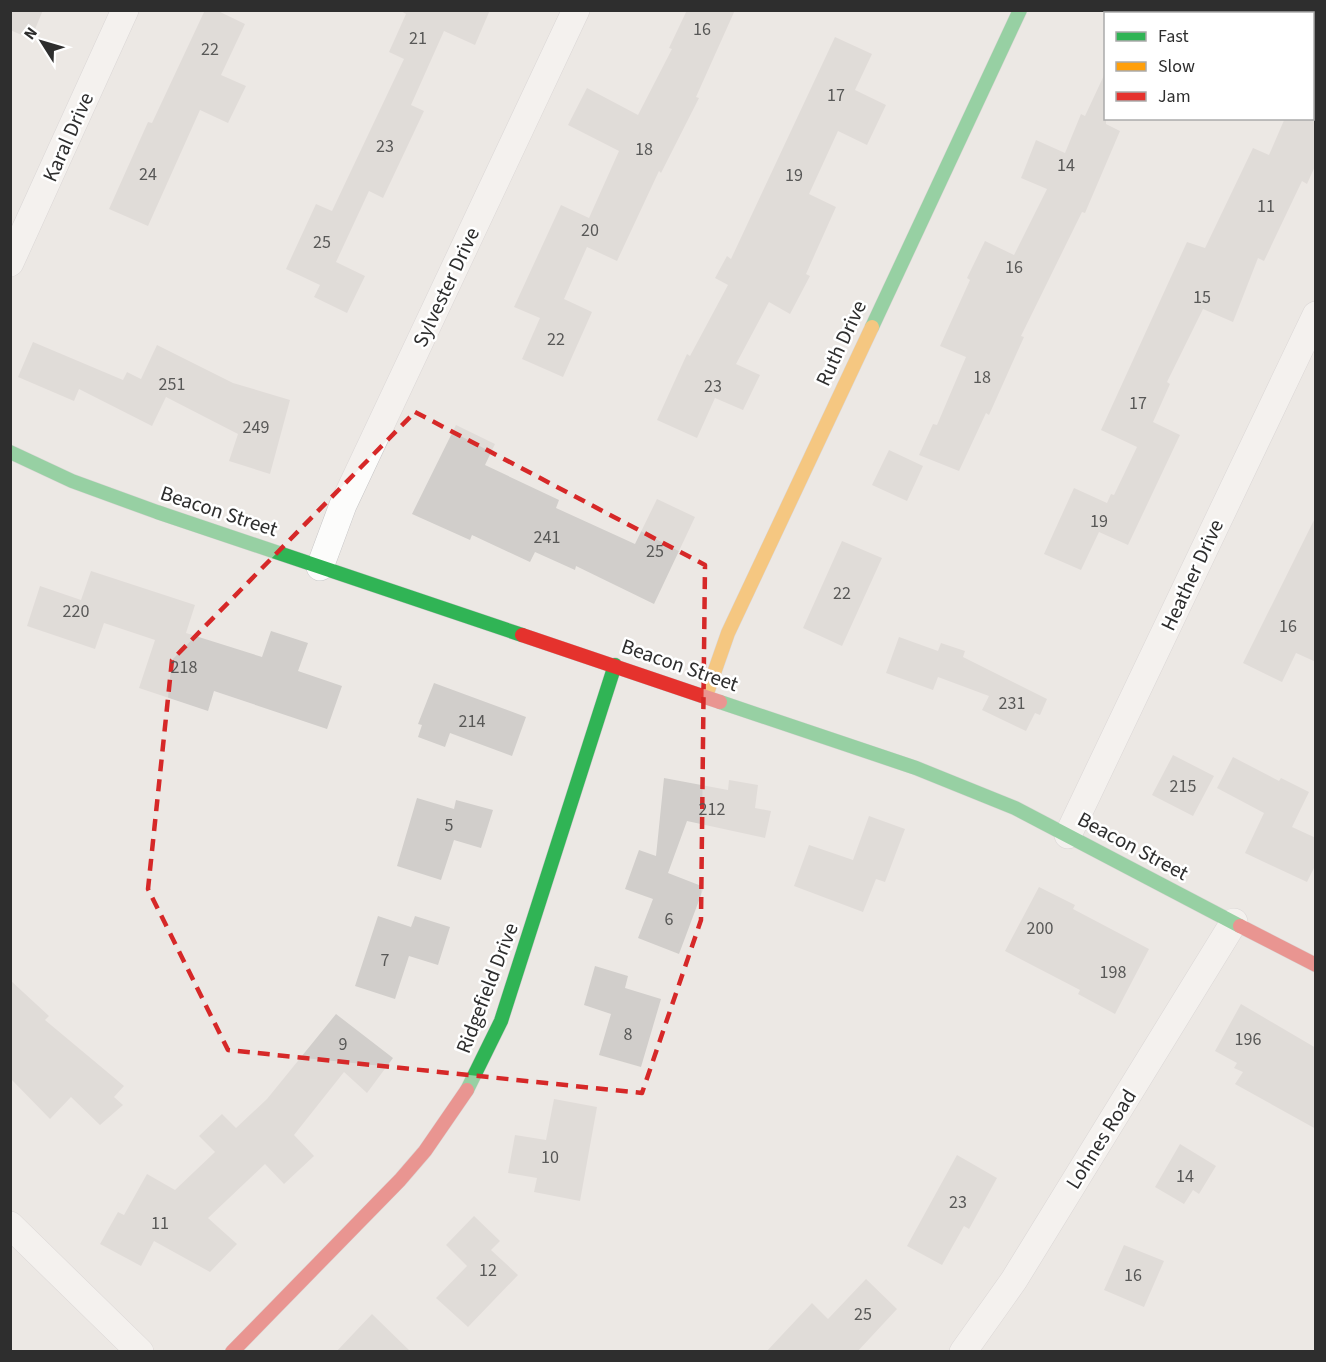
<svg xmlns="http://www.w3.org/2000/svg" width="1326" height="1362" viewBox="0 0 1326 1362" font-family="'Source Sans 3',sans-serif">
  <style>
    .building { fill: #d1cecb }
    .lines { fill: none; stroke-linecap: round; stroke-linejoin: round }
    .street-casing { stroke: #c5c4c5; stroke-width: 28 }
    .fast-casing { stroke: #c5c4c5; stroke-width: 15 }
    .slow-casing { stroke: #c5c4c5; stroke-width: 15 }
    .jam-casing { stroke: #c5c4c5; stroke-width: 15 }
    .street { stroke: #fcfcfb; stroke-width: 27 }
    .fast { stroke: #30b455; stroke-width: 14 }
    .slow { stroke: #ff9f0a; stroke-width: 14 }
    .jam { stroke: #e5322d; stroke-width: 14 }
    .marked { fill: none; stroke: #d62828; stroke-width: 4.5; stroke-dasharray: 12 8; stroke-linejoin: round }
    .labels { text-anchor: middle; dominant-baseline: central; stroke-width: 5; stroke-linejoin: round; paint-order: stroke }
    .number-label { font-size: 18px; fill: #585857 }
    .street-label { font-size: 21px; fill: #2e2e2e; stroke: #fff }
  </style>
  <rect width="100%" height="100%" fill="#ece8e4"/>
  <path class="building" d="M 10,10 L 43,10 L 31,39 L 10,30 Z
    M 205,10 L 216,10 L 245,24 L 221,75 L 246,86 L 228,123 L 200,110 L 148,226 L 109,209 L 148,122 L 152,123 Z
    M 399,10 L 490,10 L 475,45 L 444,31 L 411,105 L 424,111 L 383,198 L 369,191 L 336,262 L 365,276 L 347,313 L 314,297 L 320,285 L 286,269 L 316,204 L 332,211 L 404,59 L 389,52 L 406,14 Z
    M 687,10 L 735,10 L 696,97 L 699,98 L 661,173 L 659,171 L 617,261 L 587,247 L 564,299 L 592,312 L 563,377 L 522,359 L 540,318 L 514,307 L 561,205 L 589,218 L 619,151 L 568,125 L 587,88 L 638,115 L 672,49 L 669,48 Z
    M 835,37 L 872,54 L 855,90 L 886,105 L 867,145 L 838,131 L 809,194 L 836,207 L 806,274 L 810,276 L 790,314 L 769,302 L 736,364 L 760,375 L 743,410 L 715,398 L 697,438 L 657,420 L 687,354 L 690,356 L 728,285 L 715,278 L 727,256 L 731,259 Z
    M 1106,71 L 1106,124 L 1120,131 L 1085,213 L 1082,212 L 1021,336 L 1024,337 L 989,415 L 986,413 L 959,471 L 919,455 L 933,424 L 937,425 L 966,357 L 940,346 L 970,280 L 967,278 L 985,241 L 1014,255 L 1047,189 L 1021,178 L 1036,140 L 1065,153 L 1081,114 L 1085,116 Z
    M 1285,118 L 1316,118 L 1316,164 L 1307,184 L 1302,181 L 1264,261 L 1258,258 L 1233,322 L 1203,309 L 1167,382 L 1170,384 L 1153,422 L 1180,435 L 1128,545 L 1099,532 L 1081,570 L 1044,554 L 1074,488 L 1107,503 L 1111,494 L 1114,495 L 1137,447 L 1101,430 L 1187,242 L 1205,248 L 1253,148 L 1269,155 Z
    M 33,342 L 123,380 L 127,372 L 141,379 L 157,345 L 233,383 L 290,400 L 270,474 L 229,461 L 238,434 L 166,397 L 152,426 L 79,389 L 74,401 L 18,377 Z
    M 456,425 L 495,444 L 485,465 L 559,500 L 556,508 L 635,544 L 657,499 L 695,517 L 654,604 L 576,566 L 575,570 L 535,552 L 530,562 L 472,535 L 470,540 L 412,514 Z
    M 889,450 L 923,466 L 907,501 L 872,485 Z
    M 1316,516 L 1316,662 L 1296,653 L 1282,682 L 1243,663 Z
    M 842,541 L 882,558 L 842,646 L 803,628 Z
    M 91,571 L 195,605 L 186,633 L 262,657 L 271,631 L 308,643 L 298,671 L 342,686 L 327,729 L 214,691 L 208,711 L 139,688 L 155,640 L 104,623 L 95,649 L 27,626 L 40,586 L 81,600 Z
    M 899,637 L 938,651 L 941,643 L 965,651 L 963,657 L 1047,699 L 1040,715 L 1035,713 L 1026,731 L 982,710 L 989,696 L 938,677 L 933,690 L 886,673 Z
    M 434,683 L 526,717 L 512,756 L 450,733 L 445,747 L 418,737 L 422,725 L 418,724 Z
    M 1173,755 L 1214,776 L 1193,816 L 1152,795 Z
    M 1233,757 L 1279,781 L 1281,778 L 1309,792 L 1292,827 L 1316,838 L 1316,864 L 1307,882 L 1245,853 L 1264,813 L 1217,788 Z
    M 664,778 L 728,790 L 729,780 L 758,785 L 755,808 L 771,811 L 765,838 L 687,821 L 668,873 L 704,887 L 679,954 L 638,938 L 653,899 L 625,889 L 639,850 L 656,856 Z
    M 417,798 L 454,809 L 456,800 L 493,810 L 481,848 L 454,840 L 441,880 L 397,866 Z
    M 869,816 L 905,829 L 885,882 L 876,879 L 863,912 L 794,886 L 809,845 L 853,860 Z
    M 1039,887 L 1075,905 L 1073,909 L 1149,949 L 1115,1014 L 1078,994 L 1080,990 L 1005,951 Z
    M 378,916 L 411,927 L 415,916 L 450,927 L 438,965 L 409,956 L 395,999 L 355,986 Z
    M 595,966 L 628,976 L 625,988 L 661,999 L 641,1067 L 599,1055 L 611,1014 L 584,1005 Z
    M 10,980 L 49,1016 L 45,1020 L 124,1086 L 114,1097 L 123,1105 L 100,1125 L 71,1097 L 50,1119 L 10,1078 Z
    M 1241,1004 L 1316,1048 L 1316,1129 L 1235,1084 L 1243,1072 L 1234,1068 L 1237,1063 L 1215,1051 Z
    M 336,1014 L 393,1058 L 367,1093 L 344,1072 L 294,1135 L 314,1156 L 284,1184 L 265,1164 L 208,1218 L 237,1244 L 210,1272 L 154,1241 L 141,1266 L 100,1244 L 118,1212 L 124,1215 L 147,1174 L 175,1190 L 215,1152 L 199,1136 L 222,1114 L 236,1128 L 267,1099 Z
    M 554,1099 L 597,1107 L 580,1201 L 534,1192 L 537,1178 L 508,1173 L 515,1135 L 546,1140 Z
    M 1180,1144 L 1216,1166 L 1199,1194 L 1193,1190 L 1184,1204 L 1155,1187 Z
    M 957,1155 L 997,1178 L 969,1229 L 964,1226 L 942,1265 L 907,1246 Z
    M 474,1216 L 500,1241 L 491,1250 L 518,1275 L 468,1327 L 436,1298 L 467,1266 L 446,1245 Z
    M 1124,1245 L 1164,1261 L 1144,1307 L 1104,1290 Z
    M 866,1279 L 897,1309 L 857,1352 L 766,1352 L 812,1303 L 828,1319 Z
    M 372,1314 L 411,1352 L 336,1352 Z"/>
  <g class="lines">
    <g class="street-casing">
      <path id="street" d="M 10,263 L 125,10
        M 320,567 L 343,505 L 576,10
        M 1068,835 L 1316,315
        M 10,1225 L 140,1352
        M 963,1352 L 1014,1280 L 1234,922"/>
    </g>
    <g class="fast-casing">
      <path id="fast" d="M 872,327 L 1020,10
        M 10,452 L 72,481 L 157,512 L 522,635
        M 720,702 L 916,768 L 1015,808 L 1240,926
        M 467,1090 L 501,1021 L 615,665"/>
    </g>
    <g class="slow-casing">
      <path id="slow" d="M 706,696 L 728,633 L 872,327"/>
    </g>
    <g class="jam-casing">
      <path id="jam" d="M 522,635 L 720,702
        M 1240,926 L 1316,965
        M 232,1352 L 400,1180 L 425,1151 L 467,1090"/>
    </g>
    <use href="#street" class="street"/>
    <use href="#fast" class="fast"/>
    <use href="#slow" class="slow"/>
    <use href="#jam" class="jam"/>
  </g>
  <path d="M0 0H1326V1362H0ZM 415,412 L 705,565 L 701,920 L 642,1093 L 228,1050 L 148,889 L 172,660 Z" fill="#ece8e4" fill-opacity=".55" fill-rule="evenodd"/>
  <path class="marked" d="M 415,412 L 705,565 L 701,920 L 642,1093 L 228,1050 L 148,889 L 172,660 Z"/>
  <g class="labels">
    <g class="number-label">
      <text x="702" y="29">16</text>
      <text x="418" y="38">21</text>
      <text x="210" y="49">22</text>
      <text x="836" y="95">17</text>
      <text x="385" y="146">23</text>
      <text x="644" y="149">18</text>
      <text x="1066" y="165">14</text>
      <text x="148" y="174">24</text>
      <text x="794" y="175">19</text>
      <text x="1266" y="206">11</text>
      <text x="590" y="230">20</text>
      <text x="322" y="242">25</text>
      <text x="1014" y="267">16</text>
      <text x="1202" y="297">15</text>
      <text x="556" y="339">22</text>
      <text x="982" y="377">18</text>
      <text x="172" y="384">251</text>
      <text x="713" y="386">23</text>
      <text x="1138" y="403">17</text>
      <text x="256" y="427">249</text>
      <text x="1099" y="521">19</text>
      <text x="547" y="537">241</text>
      <text x="655" y="551">25</text>
      <text x="842" y="593">22</text>
      <text x="76" y="611">220</text>
      <text x="1288" y="626">16</text>
      <text x="184" y="667">218</text>
      <text x="1012" y="703">231</text>
      <text x="472" y="721">214</text>
      <text x="1183" y="786">215</text>
      <text x="712" y="809">212</text>
      <text x="449" y="825">5</text>
      <text x="669" y="919">6</text>
      <text x="1040" y="928">200</text>
      <text x="385" y="960">7</text>
      <text x="1113" y="972">198</text>
      <text x="628" y="1034">8</text>
      <text x="1248" y="1039">196</text>
      <text x="343" y="1044">9</text>
      <text x="550" y="1157">10</text>
      <text x="1185" y="1176">14</text>
      <text x="958" y="1202">23</text>
      <text x="160" y="1223">11</text>
      <text x="488" y="1270">12</text>
      <text x="1133" y="1275">16</text>
      <text x="863" y="1314">25</text>
    </g>
    <g class="street-label">
      <text transform="translate(68 137) rotate(-66)">Karal Drive</text>
      <text transform="translate(446 287) rotate(-65)">Sylvester Drive</text>
      <text transform="translate(841 343) rotate(-65)">Ruth Drive</text>
      <text transform="translate(219 511) rotate(18)">Beacon Street</text>
      <text transform="translate(1192 575) rotate(-65)">Heather Drive</text>
      <text transform="translate(680 665) rotate(19)">Beacon Street</text>
      <text transform="translate(1133 846) rotate(28)">Beacon Street</text>
      <text transform="translate(487 988) rotate(-69)">Ridgefield Drive</text>
      <text transform="translate(1101 1139) rotate(-58)">Lohnes Road</text>
    </g>
  </g>
  <rect width="1326" height="1362" fill="none" stroke="#2e2e2e" stroke-width="24"/>
  <rect x="1104" y="12" width="210" height="108" fill="#ffffff" stroke="#ababab" stroke-width="1.5"/>
  <rect x="1116" y="32" width="30" height="9" fill="#30b455" stroke="#ababab" stroke-width="1.5"/>
  <text x="1158" y="42" font-size="18" fill="#2e2e2e">Fast</text>
  <rect x="1116" y="62" width="30" height="9" fill="#ff9f0a" stroke="#ababab" stroke-width="1.5"/>
  <text x="1158" y="72" font-size="18" fill="#2e2e2e">Slow</text>
  <rect x="1116" y="92" width="30" height="9" fill="#e5322d" stroke="#ababab" stroke-width="1.5"/>
  <text x="1158" y="102" font-size="18" fill="#2e2e2e">Jam</text>
  <g transform="translate(42 42) rotate(307)" stroke="#ffffff" stroke-width="4.5" paint-order="stroke">
  <path d="M0-4.5L10 22L0 15L-10 22Z" fill="#2e2e2e"/>
  <text y="-9" font-size="16" font-weight="bold" text-anchor="middle" fill="#2e2e2e">N</text>
  </g>
</svg>
